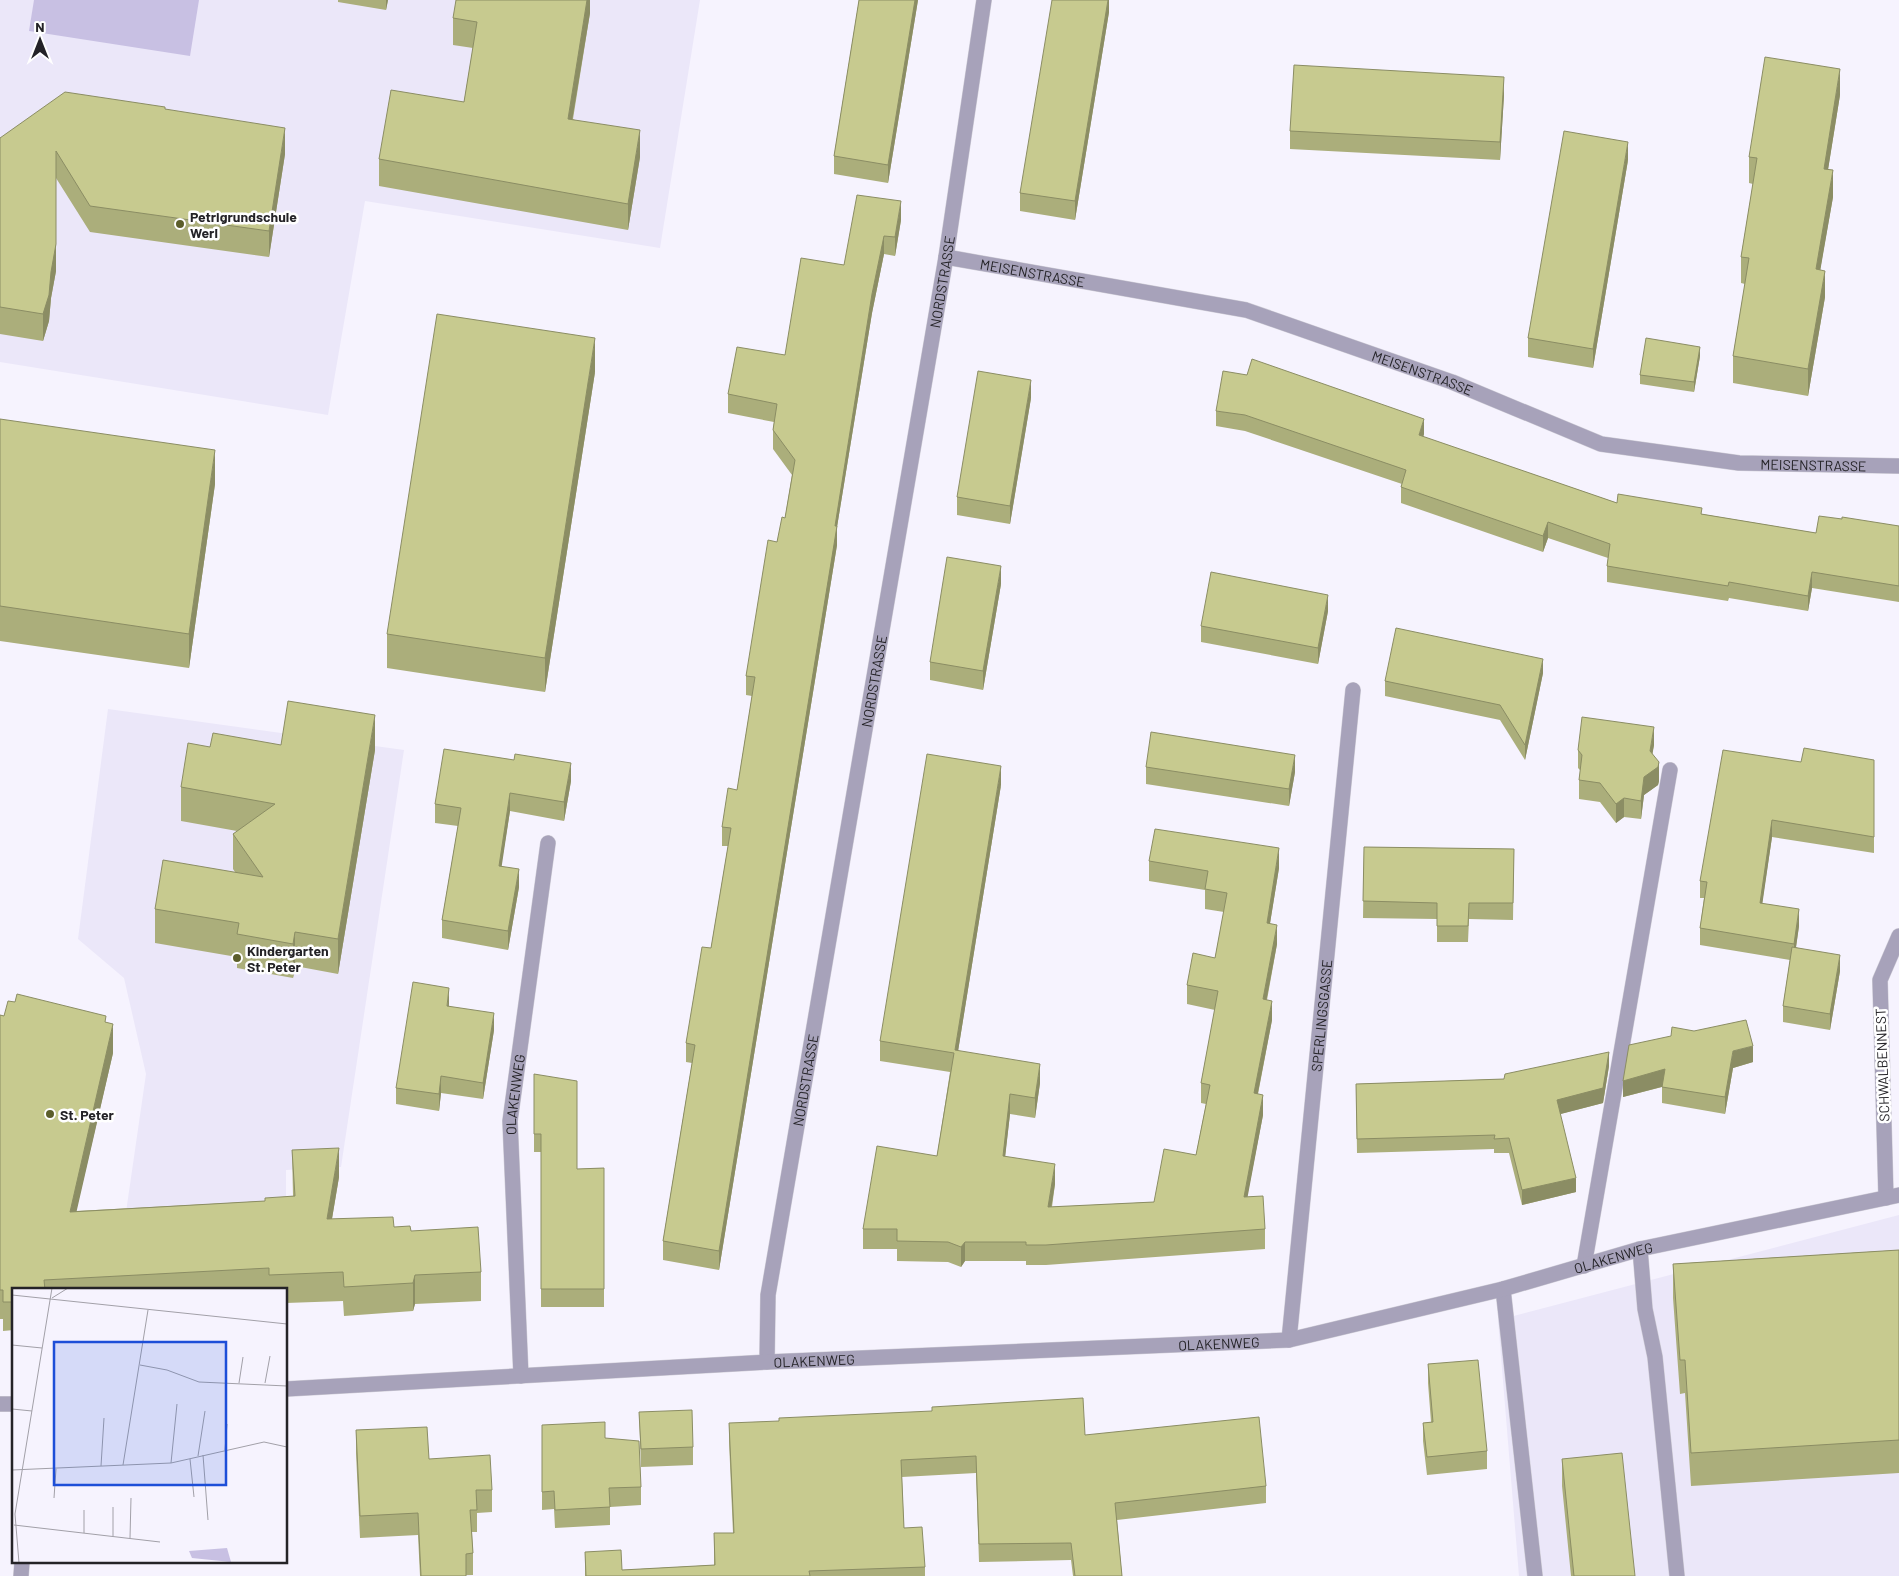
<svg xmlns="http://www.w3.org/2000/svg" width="1899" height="1576" viewBox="0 0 1899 1576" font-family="Barlow,sans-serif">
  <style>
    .built { fill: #ebe7f9 }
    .green { fill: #c8c0e3 }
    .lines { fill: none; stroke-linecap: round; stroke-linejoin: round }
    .lane-casing { stroke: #d0ced7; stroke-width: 16 }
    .street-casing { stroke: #d0ced7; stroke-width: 16 }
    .lane { stroke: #a7a2ba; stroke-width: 15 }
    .street { stroke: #a7a2ba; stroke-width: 15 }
    .wall { fill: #abae7b }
    .shaded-wall { fill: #8b8d64 }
    .building { fill: #c7ca8f; stroke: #8b8d64 }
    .poi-dot { fill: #5c5e2b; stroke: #fff; stroke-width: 2 }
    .labels { text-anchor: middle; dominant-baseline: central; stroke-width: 5; stroke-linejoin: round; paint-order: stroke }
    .poi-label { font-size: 14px; font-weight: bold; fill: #242327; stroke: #fff; text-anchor: start }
    .street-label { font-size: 14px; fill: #242327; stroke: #fff }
    .inset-road { fill: none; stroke: #a2a0a8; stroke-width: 1 }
    .view { fill: #1d4ed8; fill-opacity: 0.15; stroke: #1d4ed8; stroke-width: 2.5 }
    .inset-edge { fill: none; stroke: #242327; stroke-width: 2.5 }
  </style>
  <rect width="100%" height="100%" fill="#f6f3fe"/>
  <path class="built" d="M 0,0 L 700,0 L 660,248 L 365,201 L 328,415 L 0,362 Z
    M 108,709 L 404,750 L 341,1167 L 286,1170 L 286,1212 L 124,1226 L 146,1074 L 124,978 L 78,939 Z
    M 1899,1215 L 1899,1576 L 1519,1576 L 1498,1320 Z"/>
  <path class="green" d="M 34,0 L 199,0 L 190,56 L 29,31 Z"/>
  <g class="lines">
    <g class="lane-casing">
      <g id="lane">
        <path d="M 1640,1249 L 1645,1309 L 1655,1357 L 1677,1576"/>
        <path d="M 1584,1266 L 1670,770"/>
        <path d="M 1503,1289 L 1535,1576"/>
        <path id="s1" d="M 521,1376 L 510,1121 L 548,843"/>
        <path d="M 21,1576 L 22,1562"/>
      </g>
    </g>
    <g class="street-casing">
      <g id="street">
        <path id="s2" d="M 946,257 L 1246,310 L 1452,382 L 1601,444 L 1739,463 L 1899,466"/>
        <path d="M 1886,1198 L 1880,980 L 1899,936"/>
        <path id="s3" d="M 1289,1340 L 1353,690"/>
        <path id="s4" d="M 767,1362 L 768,1295 L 946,257 L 984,0"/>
        <path id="s5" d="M 286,1389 L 767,1362 L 1289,1340 L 1503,1289 L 1640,1249 L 1899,1195"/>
        <path d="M 0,1404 L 14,1404"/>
      </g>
    </g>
    <use href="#lane" class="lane"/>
    <use href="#street" class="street"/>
  </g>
  <path class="wall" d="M 338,0 L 388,0 L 386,10 L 338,2 Z
    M 590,0 L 590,13 L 573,119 L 640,157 L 628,230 L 379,186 L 379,159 L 464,102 L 473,48 L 453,45 L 453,18 Z
    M 859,0 L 918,0 L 888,183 L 834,174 L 834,156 Z
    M 1109,0 L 1109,12 L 1075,220 L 1020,211 L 1020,193 Z
    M 1504,95 L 1500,160 L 1290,149 L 1290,131 Z
    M 1840,95 L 1828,169 L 1833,197 L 1820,270 L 1825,297 L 1808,396 L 1733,383 L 1733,356 L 1745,284 L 1741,283 L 1741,257 L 1753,184 L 1749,183 L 1749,157 Z
    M 165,109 L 285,154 L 269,257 L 90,232 L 56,178 L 56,271 L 51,298 L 49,321 L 43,341 L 0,334 L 0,138 Z
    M 1628,160 L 1593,368 L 1528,357 L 1528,338 Z
    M 901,220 L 895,256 L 884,254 L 872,313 L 837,527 L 837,545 L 719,1270 L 663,1260 L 663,1241 L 692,1063 L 686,1062 L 686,1043 L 711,948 L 728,846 L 722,846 L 722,827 L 737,790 L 752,696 L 746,695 L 746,676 L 777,542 L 785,518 L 792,475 L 773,449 L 773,430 L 774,422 L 728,413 L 728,394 L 785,355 L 844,265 Z
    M 1700,356 L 1694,392 L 1640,384 L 1640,375 Z
    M 595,372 L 545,692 L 387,668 L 387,634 Z
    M 1031,398 L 1010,524 L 957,515 L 957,497 Z
    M 1216,411 L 1424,434 L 1423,437 L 1617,503 L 1702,514 L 1816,533 L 1842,519 L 1899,526 L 1899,602 L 1812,588 L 1808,611 L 1729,598 L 1728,601 L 1607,582 L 1607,566 L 1608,558 L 1548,538 L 1543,552 L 1401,503 L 1401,487 L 1402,484 L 1245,431 L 1216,426 Z
    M 0,419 L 215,484 L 189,668 L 0,641 Z
    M 1001,584 L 983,690 L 930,680 L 930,662 Z
    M 1328,611 L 1318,664 L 1201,642 L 1201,626 Z
    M 1543,673 L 1525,760 L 1500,720 L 1385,696 L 1385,681 Z
    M 281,745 L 375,750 L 338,974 L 295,966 L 293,978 L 237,968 L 237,957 L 155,943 L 155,909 L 235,872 L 233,869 L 233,834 L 237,831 L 181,821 L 181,787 L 210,747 Z
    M 1654,745 L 1652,754 L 1659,781 L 1658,785 L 1644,795 L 1641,819 L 1624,817 L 1616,823 L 1600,802 L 1579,799 L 1579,780 L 1581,771 L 1578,768 L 1578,750 Z
    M 1874,760 L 1874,853 L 1772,837 L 1762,903 L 1799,926 L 1796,947 L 1840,971 L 1830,1030 L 1783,1022 L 1783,1006 L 1790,960 L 1700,945 L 1700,928 L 1704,898 L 1700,898 L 1700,881 L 1801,762 Z
    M 1146,767 L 1295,772 L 1289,806 L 1146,784 Z
    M 571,781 L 564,821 L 510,811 L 501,866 L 519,887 L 508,950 L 442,938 L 442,920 L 458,826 L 435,823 L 435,804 Z
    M 1001,785 L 958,1051 L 1040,1083 L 1035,1118 L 1010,1114 L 1005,1156 L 1055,1184 L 1052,1207 L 1154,1202 L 1196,1155 L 1206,1104 L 1201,1103 L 1201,1083 L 1215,1010 L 1187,1004 L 1187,985 L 1215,958 L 1224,912 L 1205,909 L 1205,890 L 1149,881 L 1149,861 L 1279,868 L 1270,923 L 1277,944 L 1267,1000 L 1272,1020 L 1258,1094 L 1263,1115 L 1247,1197 L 1265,1229 L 1265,1249 L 1046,1265 L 1026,1265 L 1026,1261 L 965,1261 L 961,1267 L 948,1262 L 897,1261 L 897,1249 L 863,1249 L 863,1229 L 937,1156 L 950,1072 L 880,1061 L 880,1041 Z
    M 1364,847 L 1514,849 L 1513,920 L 1469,919 L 1468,942 L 1437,942 L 1437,919 L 1363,918 Z
    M 449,1004 L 449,1006 L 494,1030 L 483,1099 L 441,1093 L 439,1111 L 396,1104 L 396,1088 Z
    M 0,1015 L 4,1016 L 106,1022 L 113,1053 L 76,1211 L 265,1201 L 293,1196 L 292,1150 L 339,1177 L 332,1219 L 394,1227 L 411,1231 L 481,1272 L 481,1301 L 415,1304 L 413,1311 L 344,1316 L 343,1301 L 286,1303 L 286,1290 L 14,1290 L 14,1330 L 3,1331 L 3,1319 L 0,1319 Z
    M 1629,1045 L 1753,1062 L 1733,1068 L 1725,1114 L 1662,1103 L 1662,1087 L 1623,1097 Z
    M 1609,1066 L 1603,1103 L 1560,1114 L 1576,1192 L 1522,1205 L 1509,1153 L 1494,1153 L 1494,1149 L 1357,1153 L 1356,1084 L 1504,1079 Z
    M 534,1074 L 577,1169 L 604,1168 L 604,1307 L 541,1307 L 541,1152 L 534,1152 Z
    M 1899,1250 L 1899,1473 L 1691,1486 L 1685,1393 L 1680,1394 L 1673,1298 L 1673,1264 Z
    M 1428,1364 L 1487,1451 L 1487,1469 L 1427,1475 L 1423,1441 L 1423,1423 L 1431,1422 L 1428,1383 Z
    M 639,1412 L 693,1447 L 693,1465 L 641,1467 Z
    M 729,1423 L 1085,1435 L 1266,1486 L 1266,1503 L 1117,1520 L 1122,1576 L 1073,1576 L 1071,1560 L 979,1562 L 976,1473 L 902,1477 L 904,1528 L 925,1567 L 925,1576 L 585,1576 L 585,1552 L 622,1570 L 714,1565 L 714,1533 L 733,1533 L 729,1441 Z
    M 542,1425 L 605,1438 L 641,1487 L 641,1505 L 610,1507 L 610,1525 L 555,1528 L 554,1509 L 542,1510 Z
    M 356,1430 L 429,1459 L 492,1490 L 492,1512 L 477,1513 L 477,1532 L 472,1532 L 473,1553 L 473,1575 L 420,1576 L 418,1535 L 360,1538 L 356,1453 Z
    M 1562,1459 L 1635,1576 L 1571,1576 L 1562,1486 Z"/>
  <path class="shaded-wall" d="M 386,0 L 388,0 L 386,10 Z
    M 587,0 L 590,0 L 590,13 L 568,145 L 568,119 Z
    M 915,0 L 918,0 L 888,183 L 888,165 Z
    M 1108,0 L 1109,0 L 1109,12 L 1075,220 L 1075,201 Z
    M 1840,69 L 1840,95 L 1824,195 L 1824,169 Z
    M 1504,77 L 1504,95 L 1500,160 L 1500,142 Z
    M 285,128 L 285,154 L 269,257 L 269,231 Z
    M 640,130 L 640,157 L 628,230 L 628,204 Z
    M 1628,142 L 1628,160 L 1593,368 L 1593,349 Z
    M 1833,170 L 1833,197 L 1816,295 L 1816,269 Z
    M 901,201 L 901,220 L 895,256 L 895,237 Z
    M 884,236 L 884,254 L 872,313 L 837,527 L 837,545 L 719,1270 L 719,1251 L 835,526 L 872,294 Z
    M 56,244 L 56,271 L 51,298 L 49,321 L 43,341 L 43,314 Z
    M 1825,271 L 1825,297 L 1808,396 L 1808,369 Z
    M 595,338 L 595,372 L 545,692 L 545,658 Z
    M 1700,347 L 1700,356 L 1694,392 L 1694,382 Z
    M 1031,380 L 1031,398 L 1010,524 L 1010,506 Z
    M 1424,419 L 1424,434 L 1419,451 L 1419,435 Z
    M 215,450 L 215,484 L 189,668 L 189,634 Z
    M 1548,522 L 1548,538 L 1543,552 L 1543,536 Z
    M 1001,566 L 1001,584 L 983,690 L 983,671 Z
    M 1812,572 L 1812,588 L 1808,611 L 1808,596 Z
    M 1328,595 L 1328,611 L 1318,664 L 1318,648 Z
    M 1543,659 L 1543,673 L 1525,760 L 1525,745 Z
    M 375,715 L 375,750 L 338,974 L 338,939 Z
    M 1654,727 L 1654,745 L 1650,769 L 1650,751 Z
    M 1295,755 L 1295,772 L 1289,806 L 1289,789 Z
    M 1659,762 L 1659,781 L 1658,785 L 1644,795 L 1641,819 L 1641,801 L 1644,777 Z
    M 571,763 L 571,781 L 564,821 L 564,802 Z
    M 1001,766 L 1001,785 L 955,1070 L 955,1050 Z
    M 510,793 L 510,811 L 499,884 L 499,866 Z
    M 1624,798 L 1624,817 L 1616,823 L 1616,804 Z
    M 1772,820 L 1772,837 L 1760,920 L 1760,903 Z
    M 1279,848 L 1279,868 L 1267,942 L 1267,923 Z
    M 519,869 L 519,887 L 508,950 L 508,931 Z
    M 1799,909 L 1799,926 L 1794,961 L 1794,944 Z
    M 1277,925 L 1277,944 L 1263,1018 L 1263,999 Z
    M 295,932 L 295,966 L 293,978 L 293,944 Z
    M 1840,955 L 1840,971 L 1830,1030 L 1830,1014 Z
    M 449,988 L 449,1004 L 447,1022 L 447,1006 Z
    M 1272,1001 L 1272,1020 L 1254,1113 L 1254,1093 Z
    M 494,1013 L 494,1030 L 483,1099 L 483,1083 Z
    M 113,1024 L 113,1053 L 70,1240 L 70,1212 Z
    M 1753,1046 L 1753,1062 L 1733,1068 L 1725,1114 L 1725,1097 L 1733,1051 Z
    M 1609,1052 L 1609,1066 L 1603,1103 L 1557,1115 L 1557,1100 Z
    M 1040,1064 L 1040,1083 L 1035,1118 L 1035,1098 Z
    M 1665,1069 L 1665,1086 L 1623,1097 L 1623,1081 Z
    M 441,1076 L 441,1093 L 439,1111 L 439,1094 Z
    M 1010,1094 L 1010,1114 L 1003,1176 L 1003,1156 Z
    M 1263,1095 L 1263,1115 L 1244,1216 L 1244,1197 Z
    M 339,1148 L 339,1177 L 327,1248 L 327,1219 Z
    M 1055,1164 L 1055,1184 L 1048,1227 L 1048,1207 Z
    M 1576,1178 L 1576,1192 L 1522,1205 L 1522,1190 Z
    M 965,1242 L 965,1261 L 961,1267 L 961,1247 Z
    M 415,1275 L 415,1304 L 413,1311 L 413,1283 Z"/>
  <path class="building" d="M 456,0 L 587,0 L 568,119 L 640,130 L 628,204 L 379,159 L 391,90 L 464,102 L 477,22 L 453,18 Z
    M 859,0 L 915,0 L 888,165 L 834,156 Z
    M 1052,0 L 1108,0 L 1075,201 L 1020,193 Z
    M 1765,57 L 1840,69 L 1824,169 L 1833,170 L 1816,269 L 1825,271 L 1808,369 L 1733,356 L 1749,258 L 1741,257 L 1757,158 L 1749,157 Z
    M 1294,65 L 1504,77 L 1500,142 L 1290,131 Z
    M 65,92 L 165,107 L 165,109 L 285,128 L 269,231 L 90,206 L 56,151 L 56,244 L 51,272 L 49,295 L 43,314 L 0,307 L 0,138 Z
    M 1564,131 L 1628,142 L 1593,349 L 1528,338 Z
    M 857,195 L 901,201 L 895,237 L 884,236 L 872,294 L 835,526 L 837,526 L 719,1251 L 663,1241 L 695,1045 L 686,1043 L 702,947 L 711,948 L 731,828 L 722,827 L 728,788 L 737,790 L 755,677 L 746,676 L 768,540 L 777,542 L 782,517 L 785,518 L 795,460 L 773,430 L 777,404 L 728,394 L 737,347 L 785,355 L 801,258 L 844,265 Z
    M 437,314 L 595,338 L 545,658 L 387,634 Z
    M 1646,338 L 1700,347 L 1694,382 L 1640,375 Z
    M 1252,359 L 1424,419 L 1419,435 L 1617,503 L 1618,494 L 1702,508 L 1701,514 L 1816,533 L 1819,516 L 1842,519 L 1842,517 L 1899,526 L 1899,586 L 1812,572 L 1808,596 L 1729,582 L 1728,586 L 1607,566 L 1610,544 L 1548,522 L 1543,536 L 1401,487 L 1406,470 L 1245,415 L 1216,411 L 1223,371 L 1247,375 Z
    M 978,371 L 1031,380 L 1010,506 L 957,497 Z
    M 0,419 L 215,450 L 189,634 L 0,606 Z
    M 947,557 L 1001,566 L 983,671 L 930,662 Z
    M 1211,572 L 1328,595 L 1318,648 L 1201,626 Z
    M 1396,628 L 1543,659 L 1525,745 L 1500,705 L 1385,681 Z
    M 288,701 L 375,715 L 338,939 L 295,932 L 293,944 L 237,934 L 239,923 L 155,909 L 163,860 L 263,877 L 233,834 L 275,804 L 181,787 L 188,743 L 210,747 L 213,733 L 281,745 Z
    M 1582,717 L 1654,727 L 1650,751 L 1659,762 L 1658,767 L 1644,777 L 1641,801 L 1624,798 L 1616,804 L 1600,783 L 1579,780 L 1582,755 L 1578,750 Z
    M 1151,732 L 1295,755 L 1289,789 L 1146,767 Z
    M 1804,748 L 1874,760 L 1874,837 L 1772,820 L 1760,903 L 1799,909 L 1794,944 L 1700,928 L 1707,882 L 1700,881 L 1723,750 L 1801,762 Z
    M 444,749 L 514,760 L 515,754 L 571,763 L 564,802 L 510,793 L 499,866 L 519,869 L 508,931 L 442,920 L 461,808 L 435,804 Z
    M 927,754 L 1001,766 L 955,1050 L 1040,1064 L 1035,1098 L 1010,1094 L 1003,1156 L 1055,1164 L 1048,1207 L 1154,1202 L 1164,1149 L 1196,1155 L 1210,1085 L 1201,1083 L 1218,991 L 1187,985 L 1193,953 L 1215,958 L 1227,893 L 1205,889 L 1208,871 L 1149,861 L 1155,829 L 1279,848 L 1267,923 L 1277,925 L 1263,999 L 1272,1001 L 1254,1093 L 1263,1095 L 1244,1197 L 1263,1196 L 1265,1229 L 1046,1245 L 1026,1245 L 1026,1242 L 965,1242 L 961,1247 L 948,1242 L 897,1241 L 897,1229 L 863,1229 L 877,1146 L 937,1156 L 954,1053 L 880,1041 Z
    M 1364,847 L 1514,849 L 1513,903 L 1469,903 L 1468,926 L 1437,926 L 1437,903 L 1363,901 Z
    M 1792,947 L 1840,955 L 1830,1014 L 1783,1006 Z
    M 413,982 L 449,988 L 447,1006 L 494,1013 L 483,1083 L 441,1076 L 439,1094 L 396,1088 Z
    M 17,994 L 106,1016 L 105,1022 L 113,1024 L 70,1212 L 265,1201 L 265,1198 L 295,1196 L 292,1150 L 339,1148 L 327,1219 L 393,1217 L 394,1227 L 410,1226 L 411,1231 L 478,1227 L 481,1272 L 415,1275 L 413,1283 L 344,1287 L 343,1272 L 269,1275 L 269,1268 L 44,1280 L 45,1290 L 14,1290 L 14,1302 L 3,1302 L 3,1290 L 0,1290 L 0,1015 L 4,1016 L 8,1001 L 15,1002 Z
    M 1746,1020 L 1753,1046 L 1733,1051 L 1725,1097 L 1662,1087 L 1665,1069 L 1623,1081 L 1629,1045 L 1671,1036 L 1672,1027 L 1694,1031 Z
    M 1609,1052 L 1603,1088 L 1557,1100 L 1576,1178 L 1522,1190 L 1509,1138 L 1494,1139 L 1495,1135 L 1357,1139 L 1356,1084 L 1504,1079 L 1505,1074 Z
    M 534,1074 L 577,1081 L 577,1169 L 604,1168 L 604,1289 L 541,1289 L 541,1134 L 534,1134 Z
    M 1899,1250 L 1899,1440 L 1691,1453 L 1685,1360 L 1680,1360 L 1673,1264 Z
    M 1478,1360 L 1487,1451 L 1427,1457 L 1423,1423 L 1433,1422 L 1428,1364 Z
    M 1083,1398 L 1085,1435 L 1259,1417 L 1266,1486 L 1115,1503 L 1122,1576 L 1075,1576 L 1071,1543 L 979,1544 L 976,1456 L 901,1460 L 904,1528 L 922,1527 L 925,1567 L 809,1571 L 810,1576 L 586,1576 L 585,1552 L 621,1550 L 622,1570 L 715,1565 L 714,1533 L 734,1533 L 729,1423 L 779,1421 L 779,1418 L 932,1411 L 932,1407 Z
    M 692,1410 L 693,1447 L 641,1449 L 639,1412 Z
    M 605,1422 L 605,1438 L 639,1441 L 641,1487 L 609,1488 L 610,1507 L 555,1510 L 554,1491 L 542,1492 L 542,1425 Z
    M 427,1427 L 429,1459 L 490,1455 L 492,1490 L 476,1490 L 477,1510 L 470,1510 L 473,1553 L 466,1554 L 466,1576 L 421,1576 L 418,1513 L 360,1516 L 356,1430 Z
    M 1622,1453 L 1635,1576 L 1574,1576 L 1562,1459 Z"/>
  <g class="poi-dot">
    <circle cx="180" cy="224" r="5"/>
    <circle cx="237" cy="958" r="5"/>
    <circle cx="50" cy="1114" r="5"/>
  </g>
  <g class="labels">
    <g class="poi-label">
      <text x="190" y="216">Petrigrundschule<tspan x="190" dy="16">Werl</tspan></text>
      <text x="247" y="950">Kindergarten<tspan x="247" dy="16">St. Peter</tspan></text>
      <text x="60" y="1114">St. Peter</text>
    </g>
    <g class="street-label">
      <text stroke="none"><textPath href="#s2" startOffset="88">MEISENSTRASSE</textPath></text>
      <text stroke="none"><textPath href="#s4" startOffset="1095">NORDSTRASSE</textPath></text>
      <text stroke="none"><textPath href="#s2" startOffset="492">MEISENSTRASSE</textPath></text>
      <text stroke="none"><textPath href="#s2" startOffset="898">MEISENSTRASSE</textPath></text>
      <text stroke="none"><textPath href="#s4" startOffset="690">NORDSTRASSE</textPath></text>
      <text stroke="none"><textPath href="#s3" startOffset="326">SPERLINGSGASSE</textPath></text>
      <text transform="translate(1882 1065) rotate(-92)">SCHWALBENNEST</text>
      <text stroke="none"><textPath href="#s4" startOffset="285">NORDSTRASSE</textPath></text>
      <text stroke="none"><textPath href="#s1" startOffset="282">OLAKENWEG</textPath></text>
      <text stroke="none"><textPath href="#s5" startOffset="1339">OLAKENWEG</textPath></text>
      <text stroke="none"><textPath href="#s5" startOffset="934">OLAKENWEG</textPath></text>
      <text stroke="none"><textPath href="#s5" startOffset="529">OLAKENWEG</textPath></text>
    </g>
  </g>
  <g transform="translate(12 1288)">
    <rect width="275" height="275" fill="#f6f3fe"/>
    <path d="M 215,260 L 219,274 L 180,270 L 177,263 Z" fill="#c8c0e3"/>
    <path class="inset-road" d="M 0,7 L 275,36M 40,10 L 56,0M 0,57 L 30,60M 128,77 L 155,82 L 187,94 L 275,98M 227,95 L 231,69M 253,95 L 258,68M 0,121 L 20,123M 213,162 L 215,136M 191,167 L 196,232M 186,168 L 193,123M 178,171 L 182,209M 159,175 L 165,116M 111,177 L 136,22M 89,178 L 92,130M 0,182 L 159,175 L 252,154 L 275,159M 42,210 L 44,181M 2,237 L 148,254M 72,245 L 72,222M 101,248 L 101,219M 118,250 L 119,210M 7,275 L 3,226 L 40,0"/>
    <path class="view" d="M 42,54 L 214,54 L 214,197 L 42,197 Z"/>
    <rect width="275" height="275" class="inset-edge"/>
  </g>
  <g transform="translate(40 40)" stroke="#ffffff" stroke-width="4" paint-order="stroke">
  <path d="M0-4L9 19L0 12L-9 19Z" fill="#242327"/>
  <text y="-8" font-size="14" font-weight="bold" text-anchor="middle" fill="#242327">N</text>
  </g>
</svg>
